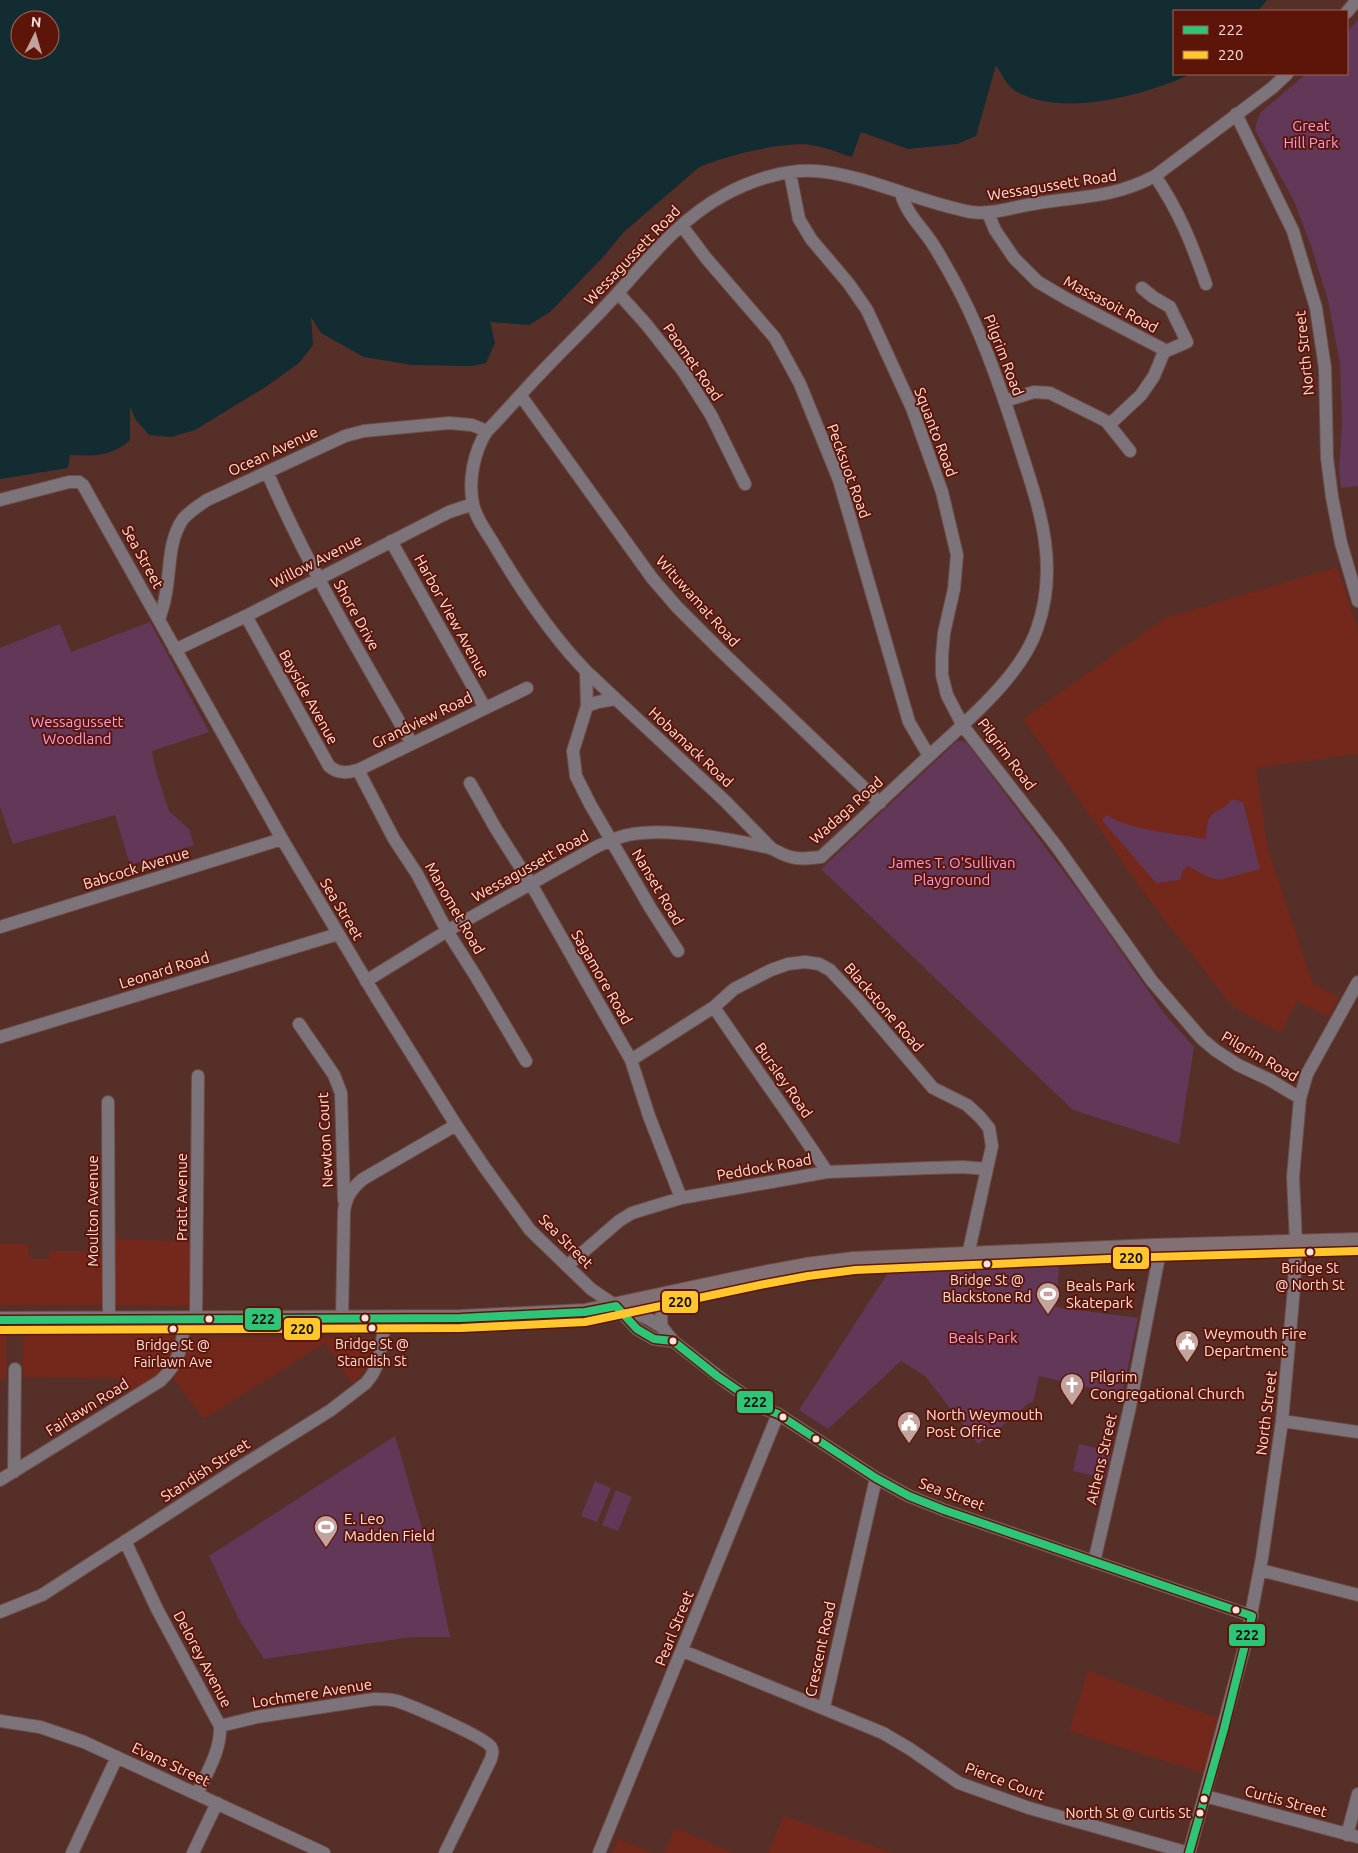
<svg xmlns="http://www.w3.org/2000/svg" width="1358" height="1853" viewBox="0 0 1358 1853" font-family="Ubuntu,sans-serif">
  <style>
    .built { fill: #74281b }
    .green { fill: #633758 }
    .water { fill: #122c31; fill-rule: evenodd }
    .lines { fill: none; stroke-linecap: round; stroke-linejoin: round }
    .minor-casing { stroke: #6e4e49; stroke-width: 14 }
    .major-casing { stroke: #6e4e49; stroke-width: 18 }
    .minor { stroke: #7c747a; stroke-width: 12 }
    .major { stroke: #827074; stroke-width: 16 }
    .bus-1-casing { stroke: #5e1509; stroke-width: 11 }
    .bus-2-casing { stroke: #5e1509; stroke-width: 11 }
    .bus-1 { stroke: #2dc577; stroke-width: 8 }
    .bus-2 { stroke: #ffc72c; stroke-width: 8 }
    .bus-dot { fill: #fde1db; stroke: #5e1509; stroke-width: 2 }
    .labels { text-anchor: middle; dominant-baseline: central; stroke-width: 4; stroke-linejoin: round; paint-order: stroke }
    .bus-label { font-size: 14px; fill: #fde1db; stroke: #5e1509 }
    .park-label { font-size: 15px; fill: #ef9fe3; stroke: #5e1509 }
    .street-label { font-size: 15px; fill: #fde1db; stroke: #5e1509 }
    .poi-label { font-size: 15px; fill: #fde1db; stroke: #5e1509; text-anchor: start }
    .line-badge { stroke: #5e1509; stroke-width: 2 }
    .pale-badge-label { font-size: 14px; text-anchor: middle; font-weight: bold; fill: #111 }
  </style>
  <rect width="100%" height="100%" fill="#572f29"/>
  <path class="built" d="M 1337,567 L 1358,629 L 1358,754 L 1256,768 L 1267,846 L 1313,984 L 1339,997 L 1329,1017 L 1297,1001 L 1281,1033 L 1240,1011 L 1228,1001 L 1144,893 L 1023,719 L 1165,618 Z
    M 112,1239 L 191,1242 L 190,1302 L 188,1306 L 115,1305 Z
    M 0,1244 L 28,1244 L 29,1259 L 49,1259 L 50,1251 L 103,1251 L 103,1305 L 0,1305 Z
    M 29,1333 L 171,1334 L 175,1338 L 175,1348 L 164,1372 L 129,1395 L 119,1378 L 23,1377 L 23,1337 L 29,1336 Z
    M 0,1334 L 6,1336 L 6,1379 L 0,1379 Z
    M 194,1337 L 324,1337 L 377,1338 L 368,1366 L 360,1376 L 352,1383 L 325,1343 L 204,1419 L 173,1378 Z
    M 1088,1671 L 1218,1718 L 1203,1773 L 1069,1731 Z
    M 784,1816 L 893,1853 L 768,1853 Z
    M 675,1828 L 734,1853 L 664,1853 Z
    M 619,1839 L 652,1853 L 613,1853 Z"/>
  <path class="green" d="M 1358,20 L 1358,486 L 1341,488 L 1339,471 L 1342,424 L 1340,363 L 1328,300 L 1311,246 L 1294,201 L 1255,130 L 1257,121 L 1261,112 L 1306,74 L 1347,74 L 1347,32 Z
    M 150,622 L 209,732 L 152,751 L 155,768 L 169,811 L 189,829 L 194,845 L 130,865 L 115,815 L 13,844 L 0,807 L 0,648 L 60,624 L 71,652 Z
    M 957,741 L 962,741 L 967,743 L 1091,908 L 1163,1012 L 1194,1047 L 1179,1144 L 1073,1110 L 821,869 Z
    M 1231,799 L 1243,802 L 1260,869 L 1220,880 L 1208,877 L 1188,866 L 1183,870 L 1180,880 L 1156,883 L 1102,820 L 1107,815 C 1124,829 1182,835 1206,839 C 1207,832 1206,820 1212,815 C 1219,807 1226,811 1231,799 Z
    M 1059,1265 L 1056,1307 L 1138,1318 L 1122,1395 L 1039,1376 L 1033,1402 L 1029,1403 L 992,1435 L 978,1444 L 925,1376 L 901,1361 L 828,1429 L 799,1410 L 888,1273 Z
    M 395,1436 L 424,1535 L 430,1540 L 450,1637 L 412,1637 L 264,1659 L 239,1620 L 209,1556 Z
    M 1079,1444 L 1111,1451 L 1105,1478 L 1073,1471 Z
    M 595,1481 L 611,1488 L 597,1522 L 581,1516 Z
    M 616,1490 L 632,1497 L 618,1531 L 602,1525 Z"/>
  <path class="water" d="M 0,0 L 1267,0 L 1258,11 L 1174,11 L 1174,74 L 1191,74 C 1146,95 1059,119 1014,90 C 1006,84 1001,73 996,65 L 976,136 L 957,144 L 908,149 L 861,132 L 852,157 C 839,153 825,147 811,145 C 785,141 722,156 698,168 L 624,232 L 604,256 L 550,312 L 529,325 L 490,322 L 495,343 L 486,363 L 472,366 L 412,365 L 364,357 L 321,333 L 311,317 L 313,345 L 299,363 L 264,388 L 195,430 L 171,437 L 149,435 L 136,420 L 130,407 L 130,440 C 111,457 94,456 70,455 L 68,468 L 0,479 ZM 20,20 L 50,20 L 50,50 L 20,50 Z"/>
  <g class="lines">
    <g class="minor-casing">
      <path id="minor" d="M 1347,12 L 1357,0
        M 1236,114 L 1293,231 L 1316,308 L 1325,368 L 1327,458 L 1332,497 L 1341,543 L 1358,601
        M 790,173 L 799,219 L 811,239 L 849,284 L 867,310 L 912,408 L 942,492 L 957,555 L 954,589 L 944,633 L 942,656 L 942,675 L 947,695 L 963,726 L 1057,847 L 1152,981 L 1202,1039 L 1215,1050 L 1238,1065 L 1270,1080 L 1300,1098
        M 1155,176 C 1179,211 1192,244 1206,284
        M 988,213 L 995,230 L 1014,258 L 1038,282 L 1067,299 L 1161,348 L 1164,352
        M 682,226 L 706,258 L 775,338 L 800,384 L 839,480 L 909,722 L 929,756
        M 1142,288 L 1153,297 L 1170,307 L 1187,342 L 1164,352
        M 618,293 L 646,324 L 683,371 L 711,415 L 745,484
        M 521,396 L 652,578 L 677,607 L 722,652 L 880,803
        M 1005,401 L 1034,392 L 1050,393 L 1106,421 L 1130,451
        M 1110,424 L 1141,395 L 1154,376 L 1164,352
        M 267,472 C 308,567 361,655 412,744
        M 0,500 L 69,482 L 79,482 L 83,485 L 282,839 L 376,997 L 456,1125 L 485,1168 L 530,1230 L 591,1289 L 616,1306 L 637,1329 L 654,1339 L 673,1341
        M 391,541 L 485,708
        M 246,616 L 329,766 C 338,774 347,773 358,770 L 527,688
        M 159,620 C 161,612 164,605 165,598 C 171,572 167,542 183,519 C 190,511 198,506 207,500 L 345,436 L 364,431 L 449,423 L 472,425 L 487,431
        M 175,650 L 246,616 L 449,512 L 473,504
        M 586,671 L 726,802 L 772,849
        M 587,706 L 598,702 L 615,699
        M 358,770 L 394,839 L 417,874 L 447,931 L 475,975 L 526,1061
        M 470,783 L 496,829 L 531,884 L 631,1060 L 649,1116 L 681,1198
        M 0,927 L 282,839
        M 678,951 L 651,909 L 590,804 L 576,776 L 573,751 L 587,706 L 586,671 C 549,633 519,587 492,541 C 485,530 476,518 473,504 C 468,480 474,451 487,431 C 504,414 519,396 535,379 C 562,350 591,323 617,294 C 649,258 682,217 726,194 C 752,180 786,169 816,171 C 866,175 921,203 971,212 C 992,215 1013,207 1033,204 C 1079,196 1111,199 1155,176 L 1272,88 L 1287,74
        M 366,981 L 447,931 L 596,847 C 607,842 617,837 628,835 C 665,827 729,839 766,847 C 775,849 782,855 791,857 C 801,860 811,858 821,857 C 857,824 892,790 928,757 C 965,722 1020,678 1037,629 C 1060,564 1039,507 1019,445 C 1006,404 993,365 976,326 C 964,298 950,272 934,246 C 923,228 906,214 901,193
        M 714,1007 C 751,1063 791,1116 827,1172
        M 299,1024 L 334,1075 L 341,1093 L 344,1200
        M 0,1037 L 338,934
        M 631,1060 L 714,1007 L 734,989 L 771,970 L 788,964 L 805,962 L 819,964 L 830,970 L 858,1000 L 933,1088 L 967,1105 L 980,1117 L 989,1128 L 992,1146 L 968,1255
        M 108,1102 L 109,1320
        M 567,1266 L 619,1221 L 632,1213 L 681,1198 L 827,1172 L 929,1168 L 963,1167 L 987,1169
        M 618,1307 L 647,1318 L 662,1327 L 673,1341 L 727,1383 L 765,1409 L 778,1414 L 876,1478 L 909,1496 L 944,1510 L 1252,1616
        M 196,1319 L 198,1076
        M 342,1319 L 344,1211 C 346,1197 352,1188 363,1179 L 456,1125
        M 662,1327 C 659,1312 663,1303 675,1293
        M 1282,1421 L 1358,1432
        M 14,1472 L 15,1369
        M 0,1480 L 160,1381 C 179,1364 183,1345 184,1320
        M 125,1541 L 157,1609 L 220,1726 C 221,1751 207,1772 197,1794
        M 1094,1562 L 1129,1411 L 1161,1246
        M 1260,1570 L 1358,1595
        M 0,1612 L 42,1595 L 240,1467 L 331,1410 L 366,1383 L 372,1375 L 378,1363 L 386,1319
        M 683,1651 L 883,1733 L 910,1749 L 959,1783 L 1029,1808 L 1189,1853
        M 824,1707 L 876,1478
        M 0,1721 L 40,1727 L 84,1742 L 324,1853
        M 220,1726 L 257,1717 L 374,1699 C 382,1699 390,1699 397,1701 C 412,1706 485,1737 491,1747 C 494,1751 492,1754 491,1759 L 445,1853
        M 1205,1796 L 1358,1837
        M 1347,1835 L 1358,1794
        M 72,1853 L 117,1757
        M 193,1853 L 217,1803
        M 599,1853 L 778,1414
        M 1189,1853 L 1245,1645 L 1262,1558 L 1282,1421 L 1294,1288 L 1296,1243 L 1293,1177 L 1300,1098 L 1307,1074 L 1358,982"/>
    </g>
    <g class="major-casing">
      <path id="major" d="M 0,1320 L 461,1318 L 585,1312 L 763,1274 L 806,1266 L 854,1260 L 1153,1247 L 1358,1241"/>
    </g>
    <use href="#minor" class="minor"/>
    <use href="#major" class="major"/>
    <g class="bus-1-casing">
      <path id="bus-1" d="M 0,1320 L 461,1318 L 585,1312 L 616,1306 L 637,1329 L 654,1339 L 673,1341 L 717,1376 L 765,1409 L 778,1414 L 876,1478 L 909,1496 L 944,1510 L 1252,1616 L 1224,1729 L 1189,1853"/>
    </g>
    <g class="bus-2-casing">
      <path id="bus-2" d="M 0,1330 L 461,1328 L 585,1322 L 765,1284 L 808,1276 L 855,1270 L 1153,1257 L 1358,1251"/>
    </g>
    <use href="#bus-1" class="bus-1"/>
    <use href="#bus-2" class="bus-2"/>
  </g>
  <defs>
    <g id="stadium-pin" transform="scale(1.25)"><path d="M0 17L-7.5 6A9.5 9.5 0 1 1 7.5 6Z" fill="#c3a39d" stroke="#5e1509"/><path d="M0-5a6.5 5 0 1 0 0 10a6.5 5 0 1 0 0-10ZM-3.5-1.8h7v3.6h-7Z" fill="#fff"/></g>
    <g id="civic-pin" transform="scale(1.25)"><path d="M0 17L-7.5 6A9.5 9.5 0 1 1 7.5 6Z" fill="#c3a39d" stroke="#5e1509"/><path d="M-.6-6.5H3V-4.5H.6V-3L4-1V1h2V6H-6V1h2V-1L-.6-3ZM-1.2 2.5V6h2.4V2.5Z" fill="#fff"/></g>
    <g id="church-pin" transform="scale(1.25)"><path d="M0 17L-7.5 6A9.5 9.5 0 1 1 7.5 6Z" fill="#c3a39d" stroke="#5e1509"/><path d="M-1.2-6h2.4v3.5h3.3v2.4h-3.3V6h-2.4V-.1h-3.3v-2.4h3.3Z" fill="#fff"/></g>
  </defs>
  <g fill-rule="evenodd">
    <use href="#stadium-pin" x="1048" y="1294"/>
    <use href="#civic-pin" x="1187" y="1342"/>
    <use href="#church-pin" x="1072" y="1385"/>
    <use href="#civic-pin" x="909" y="1423"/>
    <use href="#stadium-pin" x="326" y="1527"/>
  </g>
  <g class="bus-dot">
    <circle cx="1310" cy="1252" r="4.5"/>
    <circle cx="987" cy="1264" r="4.5"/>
    <circle cx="365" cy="1318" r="4.5"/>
    <circle cx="209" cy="1319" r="4.5"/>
    <circle cx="372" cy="1328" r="4.5"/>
    <circle cx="173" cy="1329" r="4.5"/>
    <circle cx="673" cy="1341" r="4.5"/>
    <circle cx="783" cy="1417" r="4.5"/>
    <circle cx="816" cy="1439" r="4.5"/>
    <circle cx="1236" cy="1610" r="4.5"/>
    <circle cx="1204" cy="1799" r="4.5"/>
    <circle cx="1200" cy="1813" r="4.5"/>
  </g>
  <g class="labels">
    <g class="bus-label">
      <text x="1310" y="1268">Bridge St<tspan x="1310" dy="17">@ North St</tspan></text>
      <text x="987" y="1280">Bridge St @<tspan x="987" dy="17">Blackstone Rd</tspan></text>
      <text x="372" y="1344">Bridge St @<tspan x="372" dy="17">Standish St</tspan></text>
      <text x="173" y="1345">Bridge St @<tspan x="173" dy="17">Fairlawn Ave</tspan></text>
      <text x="1191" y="1813" text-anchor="end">North St @ Curtis St</text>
    </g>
    <g class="park-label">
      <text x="1311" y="125">Great<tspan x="1311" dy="17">Hill Park</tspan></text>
      <text x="77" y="721">Wessagussett<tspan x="77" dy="17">Woodland</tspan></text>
      <text x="952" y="862">James T. O'Sullivan<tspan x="952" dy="17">Playground</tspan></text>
      <text x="983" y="1337">Beals Park</text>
    </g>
    <g class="street-label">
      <text transform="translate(1052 185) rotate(-9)">Wessagussett Road</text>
      <text transform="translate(632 255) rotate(-46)">Wessagussett Road</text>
      <text transform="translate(1111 304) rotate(28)">Massasoit Road</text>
      <text transform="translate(1304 353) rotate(-96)">North Street</text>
      <text transform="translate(1004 355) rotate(69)">Pilgrim Road</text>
      <text transform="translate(693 362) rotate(55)">Paomet Road</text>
      <text transform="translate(936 432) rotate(69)">Squanto Road</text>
      <text transform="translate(273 451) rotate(-25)">Ocean Avenue</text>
      <text transform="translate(849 471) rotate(70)">Pecksuot Road</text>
      <text transform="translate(143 557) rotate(61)">Sea Street</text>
      <text transform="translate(316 561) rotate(-27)">Willow Avenue</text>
      <text transform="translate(698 601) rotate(48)">Wituwamat Road</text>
      <text transform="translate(357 615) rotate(61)">Shore Drive</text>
      <text transform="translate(452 616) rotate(61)">Harbor View Avenue</text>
      <text transform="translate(309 697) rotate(61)">Bayside Avenue</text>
      <text transform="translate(422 720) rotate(-26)">Grandview Road</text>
      <text transform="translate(691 747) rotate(43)">Hobamack Road</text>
      <text transform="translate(1007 754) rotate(53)">Pilgrim Road</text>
      <text transform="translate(846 810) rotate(-42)">Wadaga Road</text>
      <text transform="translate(530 866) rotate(-29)">Wessagussett Road</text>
      <text transform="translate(136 868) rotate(-17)">Babcock Avenue</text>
      <text transform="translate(658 887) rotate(59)">Nanset Road</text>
      <text transform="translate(455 908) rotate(60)">Manomet Road</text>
      <text transform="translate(342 909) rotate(59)">Sea Street</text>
      <text transform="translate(164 970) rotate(-17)">Leonard Road</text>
      <text transform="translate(602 977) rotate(60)">Sagamore Road</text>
      <text transform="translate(884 1007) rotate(49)">Blackstone Road</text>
      <text transform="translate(1260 1056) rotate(30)">Pilgrim Road</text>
      <text transform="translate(784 1080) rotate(55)">Bursley Road</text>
      <text transform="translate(325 1140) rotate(-93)">Newton Court</text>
      <text transform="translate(764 1167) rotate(-10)">Peddock Road</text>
      <text transform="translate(181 1197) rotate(-90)">Pratt Avenue</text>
      <text transform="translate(92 1211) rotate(-90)">Moulton Avenue</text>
      <text transform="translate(566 1241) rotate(45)">Sea Street</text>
      <text transform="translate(87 1407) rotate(-32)">Fairlawn Road</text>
      <text transform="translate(1266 1413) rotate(-83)">North Street</text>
      <text transform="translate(1101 1459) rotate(-77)">Athens Street</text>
      <text transform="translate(205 1470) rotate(-33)">Standish Street</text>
      <text transform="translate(952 1494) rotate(20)">Sea Street</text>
      <text transform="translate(674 1628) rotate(-68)">Pearl Street</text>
      <text transform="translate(820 1649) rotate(-78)">Crescent Road</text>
      <text transform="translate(203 1659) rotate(62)">Delorey Avenue</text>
      <text transform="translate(312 1693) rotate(-9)">Lochmere Avenue</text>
      <text transform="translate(171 1764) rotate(25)">Evans Street</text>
      <text transform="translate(1005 1781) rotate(20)">Pierce Court</text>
      <text transform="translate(1286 1801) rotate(15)">Curtis Street</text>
    </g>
    <g class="poi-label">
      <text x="1066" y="1285">Beals Park<tspan x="1066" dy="17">Skatepark</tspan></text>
      <text x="1204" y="1333">Weymouth Fire<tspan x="1204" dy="17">Department</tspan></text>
      <text x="1090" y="1376">Pilgrim<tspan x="1090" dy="17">Congregational Church</tspan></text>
      <text x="926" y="1414">North Weymouth<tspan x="926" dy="17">Post Office</tspan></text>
      <text x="344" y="1518">E. Leo<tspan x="344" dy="17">Madden Field</tspan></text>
    </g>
  </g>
  <g class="line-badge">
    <rect x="1112" y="1246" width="38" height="24" rx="5" fill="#ffc72c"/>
    <rect x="661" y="1290" width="38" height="24" rx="5" fill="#ffc72c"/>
    <rect x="244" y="1307" width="38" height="24" rx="5" fill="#2dc577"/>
    <rect x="283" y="1317" width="38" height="24" rx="5" fill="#ffc72c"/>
    <rect x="736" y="1390" width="38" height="24" rx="5" fill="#2dc577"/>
    <rect x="1228" y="1623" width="38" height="24" rx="5" fill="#2dc577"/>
  </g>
  <g class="pale-badge-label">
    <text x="1131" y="1263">220</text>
    <text x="680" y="1307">220</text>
    <text x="263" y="1324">222</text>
    <text x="302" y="1334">220</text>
    <text x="755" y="1407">222</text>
    <text x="1247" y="1640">222</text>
  </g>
  <rect x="1173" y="10" width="175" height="65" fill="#5e1509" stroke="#9e675d"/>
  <rect x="1183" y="26" width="25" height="8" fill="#2dc577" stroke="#9e675d"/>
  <text x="1218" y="35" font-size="15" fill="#fde1db">222</text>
  <rect x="1183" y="51" width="25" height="8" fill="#ffc72c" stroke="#9e675d"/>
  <text x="1218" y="60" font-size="15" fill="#fde1db">220</text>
  <g transform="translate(35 35) rotate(5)"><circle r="24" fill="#5e1509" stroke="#9e675d"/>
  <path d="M0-4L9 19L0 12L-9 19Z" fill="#c3a39d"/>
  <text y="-8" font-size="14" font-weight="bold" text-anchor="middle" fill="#fde1db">N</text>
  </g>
</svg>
